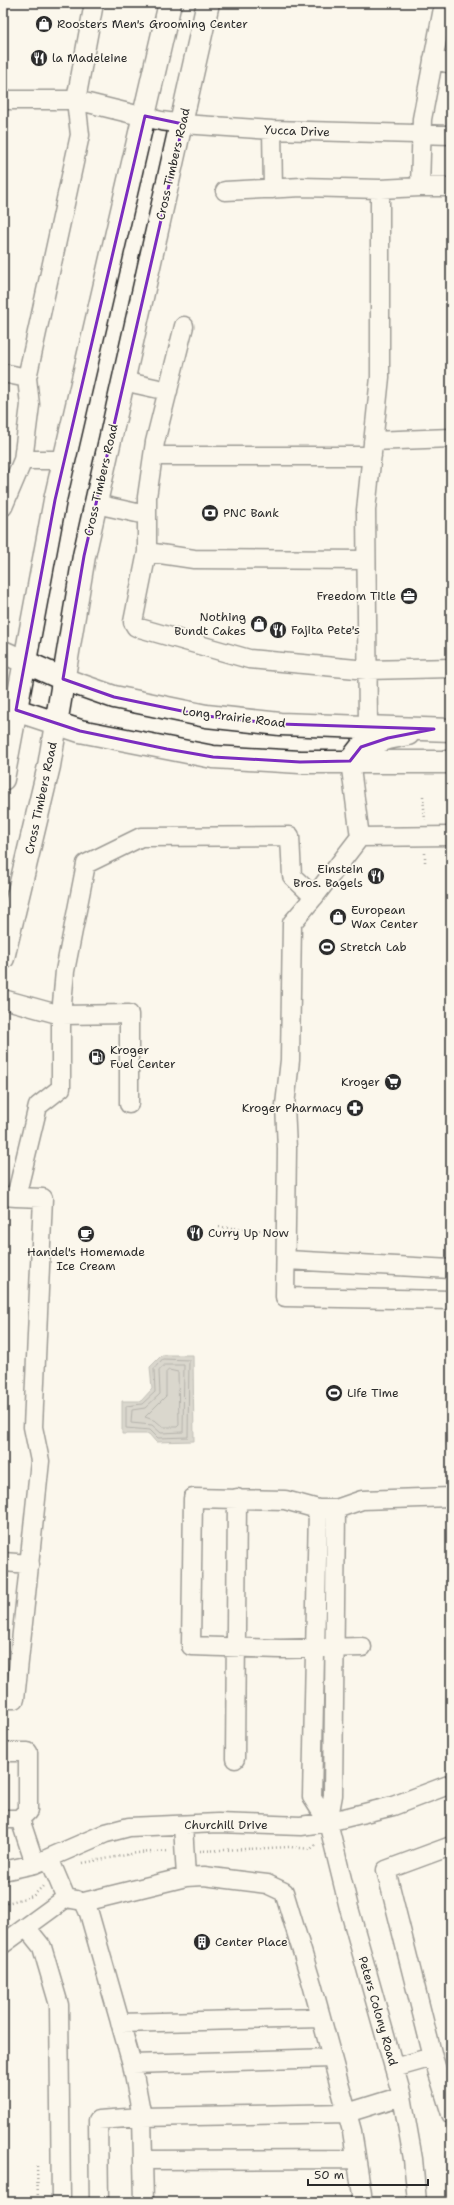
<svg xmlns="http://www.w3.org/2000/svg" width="454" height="2205" viewBox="0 0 454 2205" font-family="'Shantell Sans',sans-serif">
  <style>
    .water { fill: #b1afa7; stroke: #7b7a75 }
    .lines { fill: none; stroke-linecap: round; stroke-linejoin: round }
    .shore { stroke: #61605d; stroke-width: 1 }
    .minor-casing { stroke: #2b2b2b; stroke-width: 21 }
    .major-casing { stroke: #2b2b2b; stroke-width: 25 }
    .path { stroke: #2b2b2b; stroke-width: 2.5; stroke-dasharray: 1 3; stroke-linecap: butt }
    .minor { stroke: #fbf7ec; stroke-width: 18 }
    .major { stroke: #fbf7ec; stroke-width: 22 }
    .marked { fill: none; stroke: #7b2cbf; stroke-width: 3; stroke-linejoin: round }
    .labels { text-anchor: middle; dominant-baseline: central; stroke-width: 3.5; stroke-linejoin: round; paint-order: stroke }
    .poi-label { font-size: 12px; fill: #2b2b2b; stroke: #fbf7ec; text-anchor: start }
    .street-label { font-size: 12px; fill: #2b2b2b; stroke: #fbf7ec }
  </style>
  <rect width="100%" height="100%" fill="#fbf7ec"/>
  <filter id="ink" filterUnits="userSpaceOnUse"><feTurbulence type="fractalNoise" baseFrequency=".025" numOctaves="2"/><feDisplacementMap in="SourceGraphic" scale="8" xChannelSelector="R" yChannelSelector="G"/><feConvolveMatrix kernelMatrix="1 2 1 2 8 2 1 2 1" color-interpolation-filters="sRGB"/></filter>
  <g filter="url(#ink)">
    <path class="water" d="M 162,1355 L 193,1355 L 194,1441 L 156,1442 L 149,1434 L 122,1434 L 122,1401 L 141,1401 L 152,1389 L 150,1367 Z"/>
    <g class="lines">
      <path class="shore" d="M 163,1359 L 189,1360 L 188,1437 L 158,1438 L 150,1430 L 126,1428 L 126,1406 L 142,1404 L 155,1392 L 154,1369 Z
        M 165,1365 L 184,1365 L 183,1432 L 161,1433 L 152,1425 L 131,1423 L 132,1410 L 145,1408 L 160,1394 L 159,1371 Z
        M 169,1370 L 178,1372 L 179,1425 L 177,1427 L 163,1427 L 156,1421 L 145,1417 L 166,1396 L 166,1373 Z"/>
      <g class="minor-casing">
        <path id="minor" d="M 433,59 L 451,64
          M 3,100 L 76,100 L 161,121 L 183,124 L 272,130 L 451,135
          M 272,130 L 273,189
          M 420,187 L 451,187
          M 225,191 L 302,187 L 380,189
          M 184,326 L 155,442 L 147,497 L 147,552 L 133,622 L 136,627 L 249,659 L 367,670 L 451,668
          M 3,373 L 27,378
          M 123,381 L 168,391
          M 373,441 L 451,438
          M 153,456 L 372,456
          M 23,460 L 65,460
          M 96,504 L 146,515
          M 3,507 L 23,460 L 30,405 L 27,378 L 80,135 L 76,100 L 94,3
          M 147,552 L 194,559 L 366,560
          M 368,725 L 366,510 L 380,377 L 380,189 L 420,187 L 422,119 L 444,3
          M 350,761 L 360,837
          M 314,897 L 292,923 L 290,1060 L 285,1105 L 287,1149 L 285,1297 L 451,1300
          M 3,999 L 61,1015 L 129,1014 L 129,1104
          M 3,1196 L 16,1197 L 38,1106 L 61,1088 L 61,1015 L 65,971 L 86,864 L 141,837 L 290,836 L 292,876 L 314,897 L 360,837 L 451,836
          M 287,1260 L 451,1269
          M 318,1509 L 312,1797 L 328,1822 L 349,1908 L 402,2096 L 413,2159 L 417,2202
          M 3,1562 L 30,1564
          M 362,1647 L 280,1649 L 191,1646 L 193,1498 L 285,1500 L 318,1509 L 336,1509 L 362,1500 L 451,1497
          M 3,1699 L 15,1699 L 40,1461 L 33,1427 L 43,1198 L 16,1197
          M 3,1752 L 28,1752 L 28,1811 L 20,1819
          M 235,1759 L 237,1498
          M 3,1819 L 20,1819 L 35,1864
          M 328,1822 L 333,1795 L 336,1509
          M 183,1825 L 186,1877
          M 451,1846 L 386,1870 L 433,2057 L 451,2114
          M 49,1858 L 66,1898 L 77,1900
          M 3,1871 L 35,1864 L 106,1833 L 129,1827 L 218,1823 L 301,1826 L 328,1822 L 393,1806 L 451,1784
          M 26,1927 L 42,1947 L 59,2005 L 61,2202
          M 3,1944 L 66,1898
          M 120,2023 L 321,2018
          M 132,2064 L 332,2058
          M 394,2068 L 433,2057
          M 143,2160 L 356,2159
          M 99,2202 L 98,2120 L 142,2117 L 132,2064 L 89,1913 L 84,1902 L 186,1877 L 204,1876 L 267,1884 L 284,1892 L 312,1984 L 352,2131 L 362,2194 L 361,2202
          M 144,2202 L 142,2117 L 347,2113 L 402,2096"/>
      </g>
      <g class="major-casing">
        <path id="major" d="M 3,652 L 63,679 L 114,697 L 206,716 L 280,724 L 451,730
          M 3,704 L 16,710 L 80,731 L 213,757 L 300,762 L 451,762
          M 350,761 L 361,747 L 388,738 L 408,734
          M 3,779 L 55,500 L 170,3
          M 3,958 L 49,766 L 84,556 L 208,3"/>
      </g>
      <path class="path" d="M 423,796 L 425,820
        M 425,853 L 425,864
        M 219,1227 L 270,1231
        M 200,1851 L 290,1847 L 311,1849 L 315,1845
        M 83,1863 L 137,1853 L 169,1851
        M 3,1904 L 33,1896 L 43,1886
        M 37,2166 L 38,2202"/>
      <use href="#minor" class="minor"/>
      <use href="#major" class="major"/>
    </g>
  </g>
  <path d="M0 0H454V2205H0ZM 145,116 L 183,124 L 84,556 L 63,679 L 114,697 L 206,716 L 280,724 L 434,729 L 388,738 L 361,747 L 350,761 L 300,762 L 213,757 L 167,749 L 80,731 L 16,710 L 55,500 Z" fill="#fbf7ec" fill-opacity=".55" fill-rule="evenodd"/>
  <path class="marked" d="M 145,116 L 183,124 L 84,556 L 63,679 L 114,697 L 206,716 L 280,724 L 434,729 L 388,738 L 361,747 L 350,761 L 300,762 L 213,757 L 167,749 L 80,731 L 16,710 L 55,500 Z"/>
  <defs>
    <g id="shop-disc" transform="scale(0.9)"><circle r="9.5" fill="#2b2b2b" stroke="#fbf7ec"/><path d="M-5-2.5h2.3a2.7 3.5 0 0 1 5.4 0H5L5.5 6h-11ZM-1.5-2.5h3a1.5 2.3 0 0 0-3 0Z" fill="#fff"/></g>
    <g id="restaurant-disc" transform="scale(0.9)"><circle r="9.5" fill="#2b2b2b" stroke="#fbf7ec"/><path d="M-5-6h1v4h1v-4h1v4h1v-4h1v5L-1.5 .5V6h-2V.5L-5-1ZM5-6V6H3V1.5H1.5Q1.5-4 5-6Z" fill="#fff"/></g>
    <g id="bank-disc" transform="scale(0.9)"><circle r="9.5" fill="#2b2b2b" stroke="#fbf7ec"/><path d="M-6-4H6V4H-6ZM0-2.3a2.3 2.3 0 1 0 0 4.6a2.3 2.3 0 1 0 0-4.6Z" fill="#fff"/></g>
    <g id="office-disc" transform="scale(0.9)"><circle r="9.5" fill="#2b2b2b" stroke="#fbf7ec"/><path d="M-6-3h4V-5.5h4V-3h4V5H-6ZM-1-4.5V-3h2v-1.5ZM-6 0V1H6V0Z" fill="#fff"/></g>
    <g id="stadium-disc" transform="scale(0.9)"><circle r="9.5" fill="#2b2b2b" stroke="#fbf7ec"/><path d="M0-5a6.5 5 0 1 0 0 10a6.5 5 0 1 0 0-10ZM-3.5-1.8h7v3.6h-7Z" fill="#fff"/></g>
    <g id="fuel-disc" transform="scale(0.9)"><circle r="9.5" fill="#2b2b2b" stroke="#fbf7ec"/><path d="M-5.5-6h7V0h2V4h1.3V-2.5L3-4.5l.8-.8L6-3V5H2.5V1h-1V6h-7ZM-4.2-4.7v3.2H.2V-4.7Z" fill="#fff"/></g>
    <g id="supermarket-disc" transform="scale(0.9)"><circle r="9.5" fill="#2b2b2b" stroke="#fbf7ec"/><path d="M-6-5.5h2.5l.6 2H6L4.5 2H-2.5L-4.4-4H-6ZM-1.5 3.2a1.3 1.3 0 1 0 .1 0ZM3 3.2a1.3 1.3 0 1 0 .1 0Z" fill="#fff"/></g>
    <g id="pharmacy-disc" transform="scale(0.9)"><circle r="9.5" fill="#2b2b2b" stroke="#fbf7ec"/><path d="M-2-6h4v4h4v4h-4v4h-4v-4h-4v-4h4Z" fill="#fff"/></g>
    <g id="cafe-disc" transform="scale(0.9)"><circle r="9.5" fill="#2b2b2b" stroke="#fbf7ec"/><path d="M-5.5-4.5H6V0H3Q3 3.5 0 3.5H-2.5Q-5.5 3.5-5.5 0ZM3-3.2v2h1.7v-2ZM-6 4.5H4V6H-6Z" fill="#fff"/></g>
    <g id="building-disc" transform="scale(0.9)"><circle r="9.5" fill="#2b2b2b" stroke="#fbf7ec"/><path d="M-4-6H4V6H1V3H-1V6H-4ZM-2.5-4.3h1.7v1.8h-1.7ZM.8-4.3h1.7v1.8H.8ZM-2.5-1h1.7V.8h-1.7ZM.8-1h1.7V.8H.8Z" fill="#fff"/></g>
  </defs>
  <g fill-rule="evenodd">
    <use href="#shop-disc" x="44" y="24"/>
    <use href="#restaurant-disc" x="39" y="58"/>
    <use href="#bank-disc" x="210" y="513"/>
    <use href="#office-disc" x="409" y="596"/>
    <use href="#shop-disc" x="259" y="624"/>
    <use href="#restaurant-disc" x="278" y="630"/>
    <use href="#restaurant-disc" x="376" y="876"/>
    <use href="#shop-disc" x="338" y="917"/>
    <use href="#stadium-disc" x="327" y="947"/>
    <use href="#fuel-disc" x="97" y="1057"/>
    <use href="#supermarket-disc" x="393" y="1082"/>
    <use href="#pharmacy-disc" x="355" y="1108"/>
    <use href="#restaurant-disc" x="195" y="1233"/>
    <use href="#cafe-disc" x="86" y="1234"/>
    <use href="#stadium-disc" x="334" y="1393"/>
    <use href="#building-disc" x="202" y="1942"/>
  </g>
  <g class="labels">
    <g class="poi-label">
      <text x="57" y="24">Roosters Men's Grooming Center</text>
      <text x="52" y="58">la Madeleine</text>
      <text x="223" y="513">PNC Bank</text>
      <text x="396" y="596" text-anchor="end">Freedom Title</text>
      <text x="246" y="617" text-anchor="end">Nothing<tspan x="246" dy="14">Bundt Cakes</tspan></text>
      <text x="291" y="630">Fajita Pete's</text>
      <text x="363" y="869" text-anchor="end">Einstein<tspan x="363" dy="14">Bros. Bagels</tspan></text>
      <text x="351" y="910">European<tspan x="351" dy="14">Wax Center</tspan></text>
      <text x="340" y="947">Stretch Lab</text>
      <text x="110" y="1050">Kroger<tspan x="110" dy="14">Fuel Center</tspan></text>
      <text x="380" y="1082" text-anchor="end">Kroger</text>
      <text x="342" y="1108" text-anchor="end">Kroger Pharmacy</text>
      <text x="208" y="1233">Curry Up Now</text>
      <text x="86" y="1252" text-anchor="middle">Handel's Homemade<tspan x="86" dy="14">Ice Cream</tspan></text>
      <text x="347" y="1393">Life Time</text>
      <text x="215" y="1942">Center Place</text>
    </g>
    <g class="street-label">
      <text transform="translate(297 131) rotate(2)">Yucca Drive</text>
      <text transform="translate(173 164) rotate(-77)">Cross Timbers Road</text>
      <text transform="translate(101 480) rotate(-77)">Cross Timbers Road</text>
      <text transform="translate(234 717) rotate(7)">Long Prairie Road</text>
      <text transform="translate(41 798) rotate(-78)">Cross Timbers Road</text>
      <text x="226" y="1825">Churchill Drive</text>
      <text transform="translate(378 2011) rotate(74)">Peters Colony Road</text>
    </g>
  </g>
  <rect width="454" height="2205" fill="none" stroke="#fbf7ec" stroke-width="16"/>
  <rect x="8" y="8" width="438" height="2189" fill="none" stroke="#2b2b2b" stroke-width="1.5" filter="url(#ink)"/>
  <path d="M308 2179v6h120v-6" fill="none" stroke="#2b2b2b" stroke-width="2"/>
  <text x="314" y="2179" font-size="12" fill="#2b2b2b" stroke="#fbf7ec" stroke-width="3" paint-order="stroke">50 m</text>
</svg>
